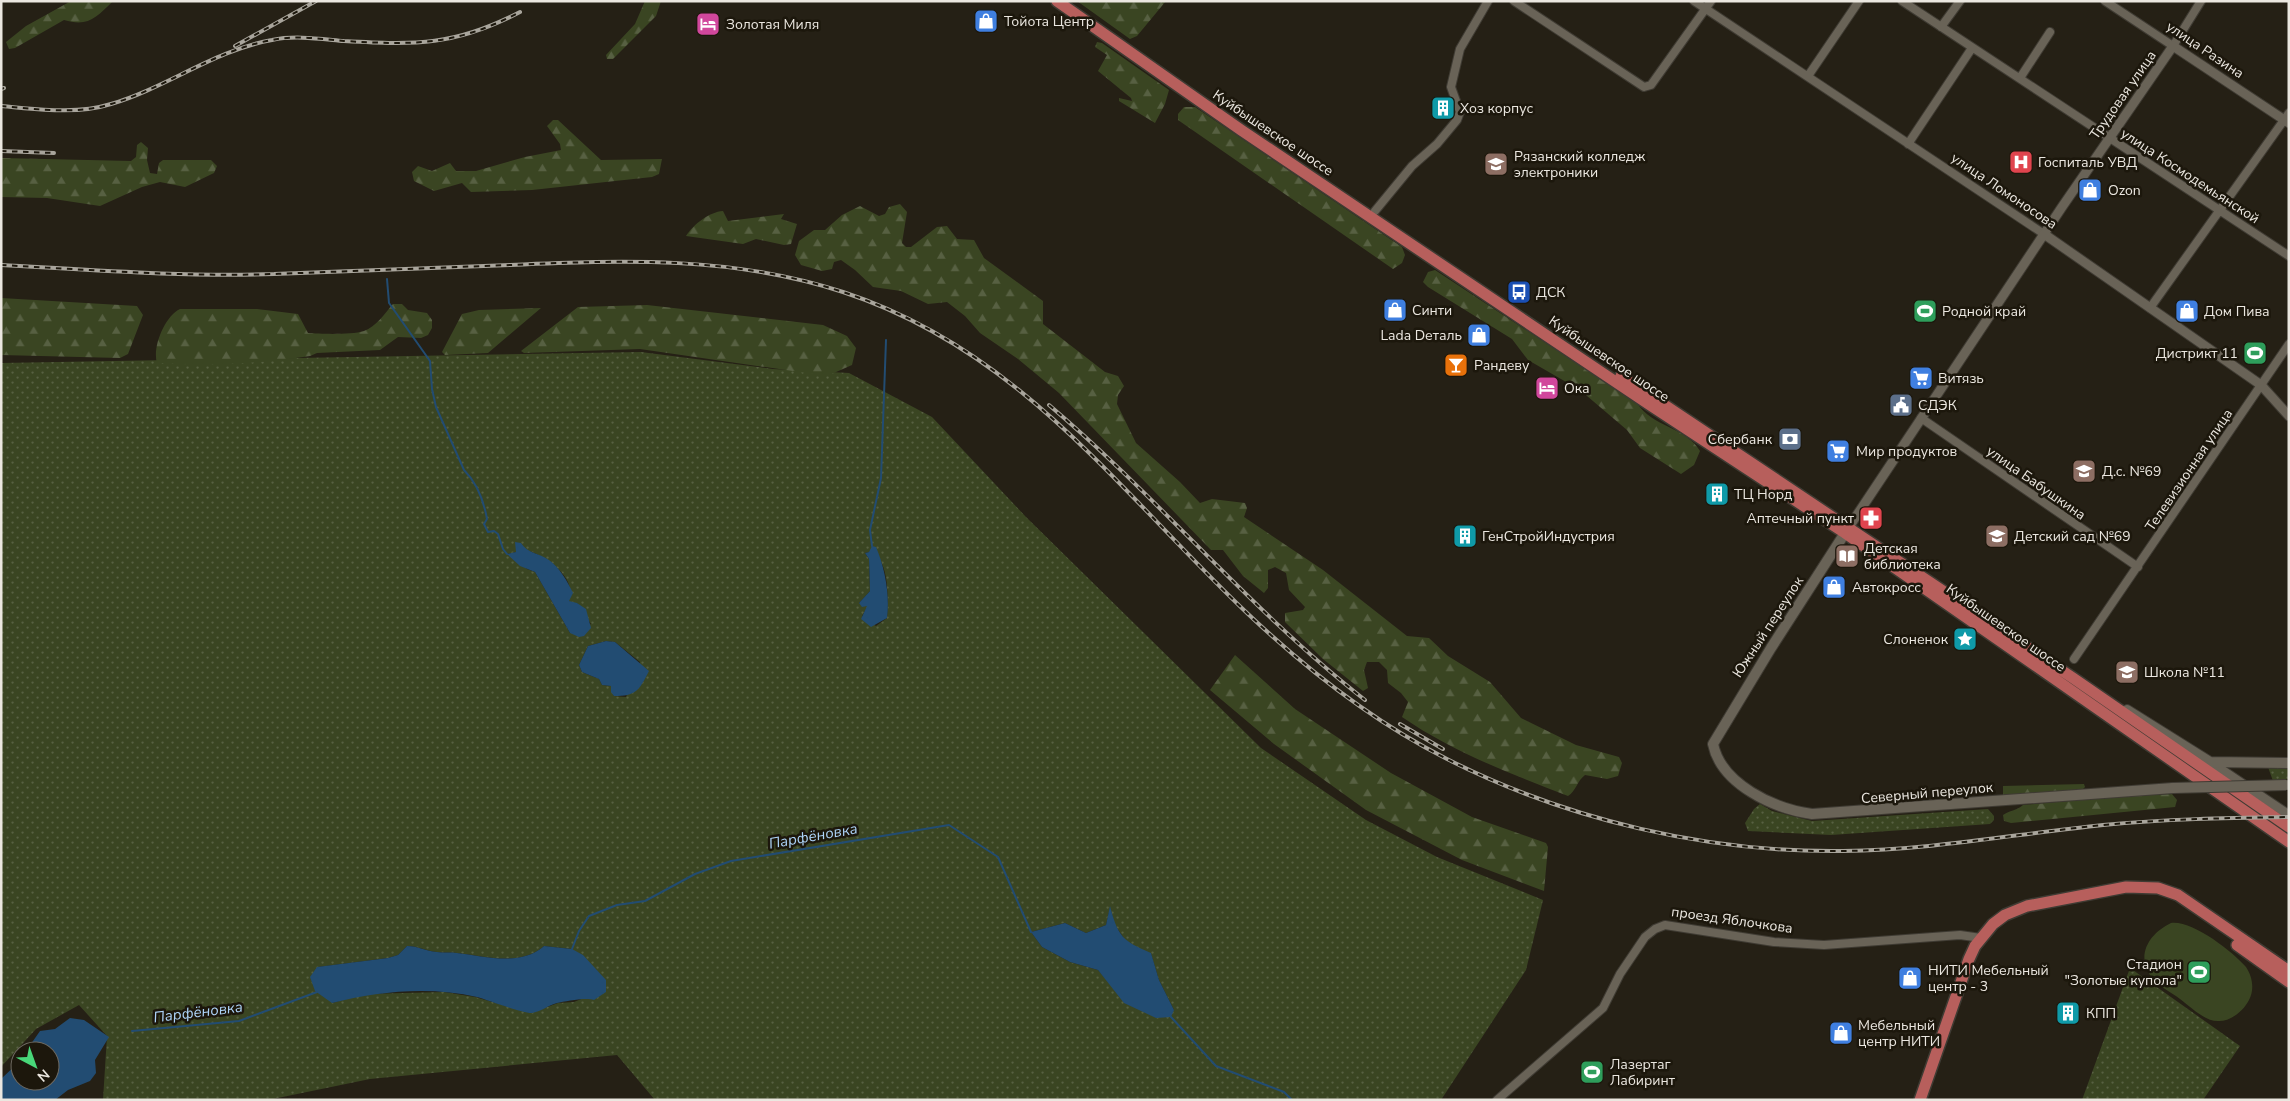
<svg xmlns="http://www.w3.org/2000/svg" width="2290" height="1101" viewBox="0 0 2290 1101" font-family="'Nunito Sans',sans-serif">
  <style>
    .grass { fill: url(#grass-dots); fill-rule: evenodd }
    .forest { fill: url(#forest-firs) }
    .park { fill: #3a4522 }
    .water { fill: #224c72 }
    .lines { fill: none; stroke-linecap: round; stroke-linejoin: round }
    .stream { stroke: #224c72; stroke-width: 2 }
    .minor-casing { stroke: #3f3b33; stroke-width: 10 }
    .tertiary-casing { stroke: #3f3b33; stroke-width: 11 }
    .secondary-casing { stroke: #3f3b33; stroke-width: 12 }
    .primary-casing { stroke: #3f3b33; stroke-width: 14 }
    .minor { stroke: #696357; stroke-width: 8 }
    .tertiary { stroke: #696357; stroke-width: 9 }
    .secondary { stroke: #696357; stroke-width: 10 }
    .primary { stroke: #b75f5c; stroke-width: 11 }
    .rail-casing { stroke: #a9a59c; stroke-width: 4 }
    .rail { stroke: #1c170c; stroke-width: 2; stroke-dasharray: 5.5; stroke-linecap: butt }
    .secondary-bridge-casing { stroke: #3f3b33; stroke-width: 12; stroke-linecap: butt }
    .secondary-bridge { stroke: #696357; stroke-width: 10 }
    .labels { text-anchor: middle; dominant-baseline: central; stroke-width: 5; stroke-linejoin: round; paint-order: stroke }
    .poi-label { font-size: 14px; fill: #ebe7e0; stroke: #1c170c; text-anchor: start }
    .street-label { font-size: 14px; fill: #ebe7e0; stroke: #1c170c }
    .water-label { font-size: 15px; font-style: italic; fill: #add3f8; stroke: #1c170c }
  </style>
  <defs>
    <pattern id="grass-dots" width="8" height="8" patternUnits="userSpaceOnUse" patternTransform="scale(1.25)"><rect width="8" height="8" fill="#3a4522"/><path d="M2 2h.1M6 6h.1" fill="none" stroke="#576042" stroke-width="1.8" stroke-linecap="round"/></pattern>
    <pattern id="forest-firs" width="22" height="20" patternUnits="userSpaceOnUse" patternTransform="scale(1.25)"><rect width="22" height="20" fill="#3a4522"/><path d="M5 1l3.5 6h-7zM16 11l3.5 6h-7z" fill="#576042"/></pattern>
  </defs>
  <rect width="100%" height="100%" fill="#252015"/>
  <path class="grass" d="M 641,352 L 773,369 L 849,373 L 932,417 L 1026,517 L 1261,748 L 1366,820 L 1437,857 L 1543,900 L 1526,970 L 1441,1100 L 655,1100 L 617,1055 L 370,1079 L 268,1100 L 103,1100 L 107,1036 L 79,1005 L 36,1029 L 1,1067 L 1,363 ZM 526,550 C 541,554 568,571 570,589 C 570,592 569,597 569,601 L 571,603 L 577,603 L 591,624 L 570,633 L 535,572 L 527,569 L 507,554 ZM 869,552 C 872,554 877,557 879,559 C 889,571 888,603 887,618 L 876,626 L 862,616 L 868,606 L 859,603 L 870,591 L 869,559 L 865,553 ZM 606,641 L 615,642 L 640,662 L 626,697 L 614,696 L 611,686 L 602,685 L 599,679 L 582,672 L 579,665 L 588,646 ZM 1110,908 L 1115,925 L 1127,943 L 1151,954 L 1159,980 L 1174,1010 L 1111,985 L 1098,970 L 1070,962 L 1042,947 L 1031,932 L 1065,923 L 1086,933 L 1106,925 ZM 407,946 C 418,946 427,951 437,952 C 444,953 451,952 457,953 C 486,956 520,967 544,946 L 572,949 L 586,997 L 574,1002 L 558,1003 L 531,1013 L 475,997 L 444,992 L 364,994 L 332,1003 L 318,967 L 388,958 L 398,955 Z
    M 2268,767 L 2289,767 L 2289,779 L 2273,781 Z
    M 1760,804 L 1772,811 L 1812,821 L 1988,809 L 1994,816 L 1994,820 L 1990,824 L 1831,835 L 1748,831 L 1745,823 L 1754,809 Z
    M 2130,968 L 2240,1046 L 2203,1100 L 2082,1100 Z"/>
  <path class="forest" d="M 71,1 L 113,1 C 96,18 88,27 64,20 L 15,48 L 9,49 L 6,42 L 26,26 Z
    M 645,1 L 661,1 L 656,16 L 613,59 L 607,59 L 606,55 L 635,24 Z
    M 1077,1 L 1166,1 L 1137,36 L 1130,39 Z
    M 1097,42 L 1102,43 L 1169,90 L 1165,104 L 1155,123 L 1119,101 L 1119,98 L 1132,101 L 1131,98 L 1098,71 L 1107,55 L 1095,47 Z
    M 1184,107 L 1195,107 L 1402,247 L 1405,255 L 1402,263 L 1393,269 L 1178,120 L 1178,114 Z
    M 553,120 L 558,120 L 601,160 L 662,159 L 659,174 L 652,177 L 532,190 L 471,192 L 462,183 L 434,191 L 414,181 L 412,172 L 418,166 L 432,171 L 450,163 L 456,171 L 476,171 L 525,157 L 561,150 L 560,144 L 547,126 Z
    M 141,142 L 148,148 L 147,160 L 150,173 L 157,174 L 159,163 L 163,160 L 211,160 L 217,166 L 214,173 L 185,187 L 160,182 L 142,187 L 100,206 L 47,198 L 1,197 L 1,158 L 131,161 L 136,157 L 137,145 Z
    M 900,204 L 907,212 L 902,243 L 906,247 L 911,247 L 937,227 L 947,226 L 957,239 L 974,240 L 984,258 L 1043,301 L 1043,324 L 1105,372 L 1118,376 L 1124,386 L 1118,395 L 1117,404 L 1136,443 L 1180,482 L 1200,503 L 1212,499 L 1245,503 L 1247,508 L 1244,517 L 1323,570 L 1407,636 L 1429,638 L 1448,656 L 1490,682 L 1521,718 L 1576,745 L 1619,757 L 1622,763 L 1618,776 L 1607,779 L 1585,775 C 1577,781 1576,791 1568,796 C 1511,774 1453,752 1402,717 L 1408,702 L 1401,693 L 1388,683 L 1387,670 L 1379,662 L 1367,662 L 1364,670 L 1368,688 L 1363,691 L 1323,659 L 1285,622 L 1285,613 L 1303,610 L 1305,607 L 1289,590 L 1286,573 L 1275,567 L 1268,570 L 1268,588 L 1264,593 L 1243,576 L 1223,550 L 1211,550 L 1059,393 L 1018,359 L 980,333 L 965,316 L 947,302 L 928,304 L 901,291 L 873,287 L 855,270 L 841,260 L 834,262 L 832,269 L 822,271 L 801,265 L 795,255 L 799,241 L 814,230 L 825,230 L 842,215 L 860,206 L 879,216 L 885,214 L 889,207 Z
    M 723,211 L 728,221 L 784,214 L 781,219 L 797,224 L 791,244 L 784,245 L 756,239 L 743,244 L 686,236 C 694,224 709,212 723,211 Z
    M 1435,270 L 1637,403 C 1652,427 1686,427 1700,451 L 1694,465 L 1681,474 L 1640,448 L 1627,430 L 1580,390 L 1528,360 L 1512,339 L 1428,287 L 1423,282 L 1428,272 Z
    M 1,298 L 137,306 L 143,315 L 128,354 L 120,358 L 1,355 Z
    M 393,304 L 402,304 L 408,310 L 427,313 L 432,320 L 432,328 L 428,335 L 421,338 L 398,337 L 380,350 L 317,353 L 310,356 C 258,364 209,366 157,363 C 152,347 165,316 180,309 L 257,309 L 298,314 L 308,333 C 321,334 351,335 364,331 C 376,327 385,313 393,304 Z
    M 647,305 L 823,325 L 847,336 L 856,348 L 852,365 L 827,376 L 640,349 L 524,353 L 521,351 L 578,307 Z
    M 541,308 L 488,353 L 445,355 L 442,352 L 462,314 L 479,310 Z
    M 1235,655 L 1295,709 L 1391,773 L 1472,817 L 1546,843 L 1548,847 L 1544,891 L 1462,860 L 1366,810 L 1274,744 L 1210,690 Z
    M 2084,784 L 2085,787 L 2083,789 L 2003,796 L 2003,786 Z
    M 2172,794 L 2177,800 L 2175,807 L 2011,823 L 2004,821 L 2003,815 C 2010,810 2016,811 2023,805 L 2123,796 Z"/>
  <path class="park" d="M 2171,923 C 2192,920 2232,951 2246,967 C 2252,976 2255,989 2249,1000 C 2244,1010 2232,1021 2219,1021 C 2205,1022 2191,1007 2180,999 C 2171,992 2156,985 2150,975 C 2136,954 2150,933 2171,923 Z"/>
  <path class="water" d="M 515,542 L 521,543 C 527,553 539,553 549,560 C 559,567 568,582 573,593 L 569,601 L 577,603 L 586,609 L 591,628 L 584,636 L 579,637 L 570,633 L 535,572 L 520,566 L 507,554 L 516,552 Z
    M 872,546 L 876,547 C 885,568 890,595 887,618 L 871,627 L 861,619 L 867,606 L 862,607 L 859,603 L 870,591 L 869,559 L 865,553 L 869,552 Z
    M 606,641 L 615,642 L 649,671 C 639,691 636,696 614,696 L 611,692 L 611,686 L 602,685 L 599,679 L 582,672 L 579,665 L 588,646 Z
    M 1110,906 C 1118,937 1123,941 1151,953 L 1159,980 L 1174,1010 L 1171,1017 L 1156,1018 L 1124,1003 L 1098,970 L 1070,962 L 1042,947 L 1031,932 L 1065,923 L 1086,933 L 1106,925 Z
    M 407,946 C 418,946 426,951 437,952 C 444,953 451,952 457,953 C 485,956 520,967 544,946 L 572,949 L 583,955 L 606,980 L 606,992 L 594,1000 C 586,997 566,1001 557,1003 C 549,1005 540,1012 532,1013 C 524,1014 488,1000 477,997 C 430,986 378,991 332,1003 L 315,991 L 310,977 L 317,967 L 388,958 L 398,955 Z
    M 70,1018 L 84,1020 L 109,1037 L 95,1060 L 96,1073 L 90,1081 L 68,1090 L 55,1100 L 1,1100 L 1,1079 L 20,1061 L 20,1081 L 50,1081 L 50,1051 L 26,1051 L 40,1031 L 55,1029 Z"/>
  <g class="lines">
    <path class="stream" d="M 387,279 L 389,303 L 430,361 L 432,389 L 436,407 L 464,470 C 477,483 484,502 487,519 L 484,524 L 488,532 L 494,531 L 498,534 L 503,549 L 507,554
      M 872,546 L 870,530 L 881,478 L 886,340
      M 572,949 L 579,931 L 589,916 L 617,905 L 645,901 L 695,874 L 731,861 L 949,825 L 998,857 L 1031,932
      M 1171,1017 L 1216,1066 L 1284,1092 L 1292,1100
      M 132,1031 L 239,1021 L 317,992"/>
    <g class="minor-casing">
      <path id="minor" d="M 1514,1 L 1644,87 L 1651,85 L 1711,1
        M 1694,1 L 2044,234
        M 1902,1 L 2289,256
        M 2105,1 L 2173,46 L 2201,1
        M 1941,27 L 1960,1
        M 1808,76 L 1859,1
        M 2020,78 L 2050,32
        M 1908,144 L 1972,48
        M 1375,211 L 1412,166 L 1437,144 L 1457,120 L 1460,112 L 1451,87 L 1460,49 L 1488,1
        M 2150,308 L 2289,113
        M 1921,418 L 2138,567
        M 2074,659 L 2289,344
        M 1497,1100 L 1603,1008 L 1620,974 L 1645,937 L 1655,929 L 1665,925 L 1774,942 L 1824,945 L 1960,935 L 1981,938"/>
    </g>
    <g class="tertiary-casing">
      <path id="tertiary" d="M 2044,234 L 2261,385 L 2289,416
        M 1845,533 L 2062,207 L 2173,46 L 2289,123
        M 2210,762 L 2289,815"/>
    </g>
    <g class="secondary-casing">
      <path id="secondary" d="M 1845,533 L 1771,648 L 1713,744 C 1721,784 1774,809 1812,814 L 2173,788
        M 2127,710 L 2210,762 L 2289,763"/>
    </g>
    <g class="primary-casing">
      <path id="primary" d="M 1057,1 L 1241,130 L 1650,405 L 1845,533 L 2289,842
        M 1621,376 L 2073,678 L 2289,827
        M 2237,945 L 2289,982
        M 1920,1100 L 1969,959 L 1975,946 L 1993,924 L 2005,915 L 2027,906 L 2126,887 L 2158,888 L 2178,895 L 2289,971"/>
    </g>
    <use href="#minor" class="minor"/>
    <use href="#tertiary" class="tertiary"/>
    <use href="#secondary" class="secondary"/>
    <use href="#primary" class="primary"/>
    <g class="rail-casing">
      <path id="rail" d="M 235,46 L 316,1
        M 1,89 L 4,88
        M 1,106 C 37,109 76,115 111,104 C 166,88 215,50 272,40 C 295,35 321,39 344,41 C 416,45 455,46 520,12
        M 1,151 L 54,153
        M 1,265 C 92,270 183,277 274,274 C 353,271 432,268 510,265 C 624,260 733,256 843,292 C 1020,350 1118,490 1247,613 C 1306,669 1374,722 1447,759 C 1567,820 1709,853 1843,851 C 1930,850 2016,834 2103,825 C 2165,819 2227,818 2289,817
        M 1049,405 C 1159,498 1251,611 1365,700
        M 1400,724 L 1443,749"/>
    </g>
    <use href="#rail" class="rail"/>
    <g class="secondary-bridge-casing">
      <path id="secondary-bridge" d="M 2173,788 L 2286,785"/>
    </g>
    <use href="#secondary-bridge" class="secondary-bridge"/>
  </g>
  <defs>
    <g id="shop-square" transform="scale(1.25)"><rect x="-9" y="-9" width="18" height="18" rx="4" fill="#3f7fe0" stroke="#1c170c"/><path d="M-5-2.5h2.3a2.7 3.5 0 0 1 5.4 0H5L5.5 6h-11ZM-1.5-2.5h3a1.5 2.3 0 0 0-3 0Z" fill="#fff"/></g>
    <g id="hotel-square" transform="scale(1.25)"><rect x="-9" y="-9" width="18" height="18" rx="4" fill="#d1479c" stroke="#1c170c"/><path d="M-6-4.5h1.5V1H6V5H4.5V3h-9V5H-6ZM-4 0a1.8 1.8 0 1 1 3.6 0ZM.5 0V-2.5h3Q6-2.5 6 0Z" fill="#fff"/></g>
    <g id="building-square" transform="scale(1.25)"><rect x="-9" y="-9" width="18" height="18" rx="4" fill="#0f9aa8" stroke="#1c170c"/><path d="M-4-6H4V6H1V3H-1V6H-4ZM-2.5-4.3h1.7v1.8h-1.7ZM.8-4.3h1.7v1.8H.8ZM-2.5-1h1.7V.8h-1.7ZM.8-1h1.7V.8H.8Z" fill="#fff"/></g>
    <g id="hospital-square" transform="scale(1.25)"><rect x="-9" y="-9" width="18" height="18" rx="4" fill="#e0444e" stroke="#1c170c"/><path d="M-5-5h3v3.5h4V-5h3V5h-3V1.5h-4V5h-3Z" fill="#fff"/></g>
    <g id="university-square" transform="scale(1.25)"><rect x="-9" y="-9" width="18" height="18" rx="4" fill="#8d6e63" stroke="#1c170c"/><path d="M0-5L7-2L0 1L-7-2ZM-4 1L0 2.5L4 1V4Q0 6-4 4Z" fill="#fff"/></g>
    <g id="bus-square" transform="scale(1.25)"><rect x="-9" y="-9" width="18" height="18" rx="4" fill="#1a4fb4" stroke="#1c170c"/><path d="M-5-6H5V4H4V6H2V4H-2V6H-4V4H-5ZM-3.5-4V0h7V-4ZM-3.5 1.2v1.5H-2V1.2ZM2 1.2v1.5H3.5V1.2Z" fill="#fff"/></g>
    <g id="stadium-square" transform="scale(1.25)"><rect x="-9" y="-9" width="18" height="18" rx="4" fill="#2e9e5b" stroke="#1c170c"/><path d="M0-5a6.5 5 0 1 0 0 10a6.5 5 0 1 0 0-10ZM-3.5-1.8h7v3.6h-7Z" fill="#fff"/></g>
    <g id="bar-square" transform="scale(1.25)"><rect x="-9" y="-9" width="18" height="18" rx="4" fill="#e8710a" stroke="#1c170c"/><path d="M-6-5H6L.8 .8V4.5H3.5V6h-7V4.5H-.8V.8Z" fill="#fff"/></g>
    <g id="supermarket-square" transform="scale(1.25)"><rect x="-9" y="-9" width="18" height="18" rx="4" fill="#3f7fe0" stroke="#1c170c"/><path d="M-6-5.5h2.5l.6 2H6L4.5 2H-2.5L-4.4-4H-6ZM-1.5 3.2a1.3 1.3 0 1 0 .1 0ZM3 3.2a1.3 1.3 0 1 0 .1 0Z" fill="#fff"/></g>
    <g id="civic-square" transform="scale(1.25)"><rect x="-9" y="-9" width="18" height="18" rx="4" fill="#5c6f8a" stroke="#1c170c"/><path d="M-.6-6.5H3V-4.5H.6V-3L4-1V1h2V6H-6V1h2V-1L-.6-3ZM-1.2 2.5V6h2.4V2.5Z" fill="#fff"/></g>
    <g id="bank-square" transform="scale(1.25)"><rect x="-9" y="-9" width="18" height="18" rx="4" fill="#5c6f8a" stroke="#1c170c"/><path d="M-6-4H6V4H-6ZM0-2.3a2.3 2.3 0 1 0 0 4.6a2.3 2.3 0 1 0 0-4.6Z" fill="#fff"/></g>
    <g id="school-square" transform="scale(1.25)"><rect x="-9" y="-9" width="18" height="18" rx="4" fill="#8d6e63" stroke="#1c170c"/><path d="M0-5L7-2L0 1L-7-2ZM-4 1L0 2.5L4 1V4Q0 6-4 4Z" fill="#fff"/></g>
    <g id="pharmacy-square" transform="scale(1.25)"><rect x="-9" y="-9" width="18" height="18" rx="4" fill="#e0444e" stroke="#1c170c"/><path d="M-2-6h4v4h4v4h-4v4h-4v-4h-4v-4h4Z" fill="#fff"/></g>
    <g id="library-square" transform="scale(1.25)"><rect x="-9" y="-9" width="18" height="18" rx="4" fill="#8d6e63" stroke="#1c170c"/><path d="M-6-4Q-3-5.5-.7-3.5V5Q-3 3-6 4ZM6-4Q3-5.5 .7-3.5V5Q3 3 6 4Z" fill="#fff"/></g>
    <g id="sight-square" transform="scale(1.25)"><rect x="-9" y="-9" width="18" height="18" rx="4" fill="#0f9aa8" stroke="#1c170c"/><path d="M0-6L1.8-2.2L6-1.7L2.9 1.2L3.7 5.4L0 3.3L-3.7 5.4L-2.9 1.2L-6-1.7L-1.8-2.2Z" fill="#fff"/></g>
  </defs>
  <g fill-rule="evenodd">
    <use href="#shop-square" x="986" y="21"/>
    <use href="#hotel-square" x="708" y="24"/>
    <use href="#building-square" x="1443" y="108"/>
    <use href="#hospital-square" x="2021" y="162"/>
    <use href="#university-square" x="1496" y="164"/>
    <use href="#shop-square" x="2090" y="190"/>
    <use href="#bus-square" x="1519" y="292"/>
    <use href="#shop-square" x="1395" y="310"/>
    <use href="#stadium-square" x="1925" y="311"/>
    <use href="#shop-square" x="2187" y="311"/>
    <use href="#shop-square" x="1479" y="335"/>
    <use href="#stadium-square" x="2255" y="353"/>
    <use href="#bar-square" x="1456" y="365"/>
    <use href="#supermarket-square" x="1921" y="378"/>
    <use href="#hotel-square" x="1547" y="388"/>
    <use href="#civic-square" x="1901" y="405"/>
    <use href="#bank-square" x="1790" y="439"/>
    <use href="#supermarket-square" x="1838" y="451"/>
    <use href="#school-square" x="2084" y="471"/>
    <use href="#building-square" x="1717" y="494"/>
    <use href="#pharmacy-square" x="1871" y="518"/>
    <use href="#building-square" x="1465" y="536"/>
    <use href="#school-square" x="1997" y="536"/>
    <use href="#library-square" x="1847" y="556"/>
    <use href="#shop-square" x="1834" y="587"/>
    <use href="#sight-square" x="1965" y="639"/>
    <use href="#school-square" x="2127" y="672"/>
    <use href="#stadium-square" x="2199" y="972"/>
    <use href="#shop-square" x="1910" y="978"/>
    <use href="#building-square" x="2068" y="1013"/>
    <use href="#shop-square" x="1841" y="1033"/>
    <use href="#stadium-square" x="1592" y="1072"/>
  </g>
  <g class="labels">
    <g class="poi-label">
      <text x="1004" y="21">Тойота Центр</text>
      <text x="726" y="24">Золотая Миля</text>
      <text x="1460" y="108">Хоз корпус</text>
      <text x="1514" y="156">Рязанский колледж<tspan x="1514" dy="16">электроники</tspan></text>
      <text x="2038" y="162">Госпиталь УВД</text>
      <text x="2108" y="190">Ozon</text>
      <text x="1536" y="292">ДСК</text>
      <text x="1412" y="310">Синти</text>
      <text x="1942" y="311">Родной край</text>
      <text x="2204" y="311">Дом Пива</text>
      <text x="1462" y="335" text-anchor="end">Lada Dеталь</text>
      <text x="2238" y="353" text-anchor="end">Дистрикт 11</text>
      <text x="1474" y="365">Рандеву</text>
      <text x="1938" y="378">Витязь</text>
      <text x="1564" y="388">Ока</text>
      <text x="1918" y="405">СДЭК</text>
      <text x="1772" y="439" text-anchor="end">Сбербанк</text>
      <text x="1856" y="451">Мир продуктов</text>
      <text x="2102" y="471">Д.с. №69</text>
      <text x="1734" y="494">ТЦ Норд</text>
      <text x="1854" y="518" text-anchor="end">Аптечный пункт</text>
      <text x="1482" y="536">ГенСтройИндустрия</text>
      <text x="2014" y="536">Детский сад №69</text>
      <text x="1864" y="548">Детская<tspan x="1864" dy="16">библиотека</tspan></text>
      <text x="1852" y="587">Автокросс</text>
      <text x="1948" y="639" text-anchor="end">Слоненок</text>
      <text x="2144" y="672">Школа №11</text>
      <text x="2182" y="964" text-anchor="end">Стадион<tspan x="2182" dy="16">"Золотые купола"</tspan></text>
      <text x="1928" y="970">НИТИ Мебельный<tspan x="1928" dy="16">центр - 3</tspan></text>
      <text x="2086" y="1013">КПП</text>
      <text x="1858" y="1025">Мебельный<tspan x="1858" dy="16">центр НИТИ</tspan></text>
      <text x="1610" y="1064">Лазертаг<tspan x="1610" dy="16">Лабиринт</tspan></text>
    </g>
    <g class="street-label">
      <text transform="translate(2205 50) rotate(34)">улица Разина</text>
      <text transform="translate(2123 95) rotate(-55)">Трудовая улица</text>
      <text transform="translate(1273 133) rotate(34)">Куйбышевское шоссе</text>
      <text transform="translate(2190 176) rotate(33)">улица Космодемьянской</text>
      <text transform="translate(2004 191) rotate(34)">улица Ломоносова</text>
      <text transform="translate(1609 359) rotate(34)">Куйбышевское шоссе</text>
      <text transform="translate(2189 470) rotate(-56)">Телевизионная улица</text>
      <text transform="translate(2036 483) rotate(35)">улица Бабушкина</text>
      <text transform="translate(1768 627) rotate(-57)">Южный переулок</text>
      <text transform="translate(2006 628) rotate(35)">Куйбышевское шоссе</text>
      <text transform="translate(1927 793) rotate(-5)">Северный переулок</text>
      <text transform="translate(1732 920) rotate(8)">проезд Яблочкова</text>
    </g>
    <g class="water-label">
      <text transform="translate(813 836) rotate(-10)">Парфёновка</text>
      <text transform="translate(198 1012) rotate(-7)">Парфёновка</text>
    </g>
  </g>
  <rect width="2290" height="1101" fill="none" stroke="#ebe7e0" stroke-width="5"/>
  <g transform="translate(35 1066) rotate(139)"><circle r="24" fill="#1c170c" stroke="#6f6a61"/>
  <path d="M0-4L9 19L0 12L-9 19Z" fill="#48d779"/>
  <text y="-8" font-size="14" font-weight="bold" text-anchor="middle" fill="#ebe7e0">N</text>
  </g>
</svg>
